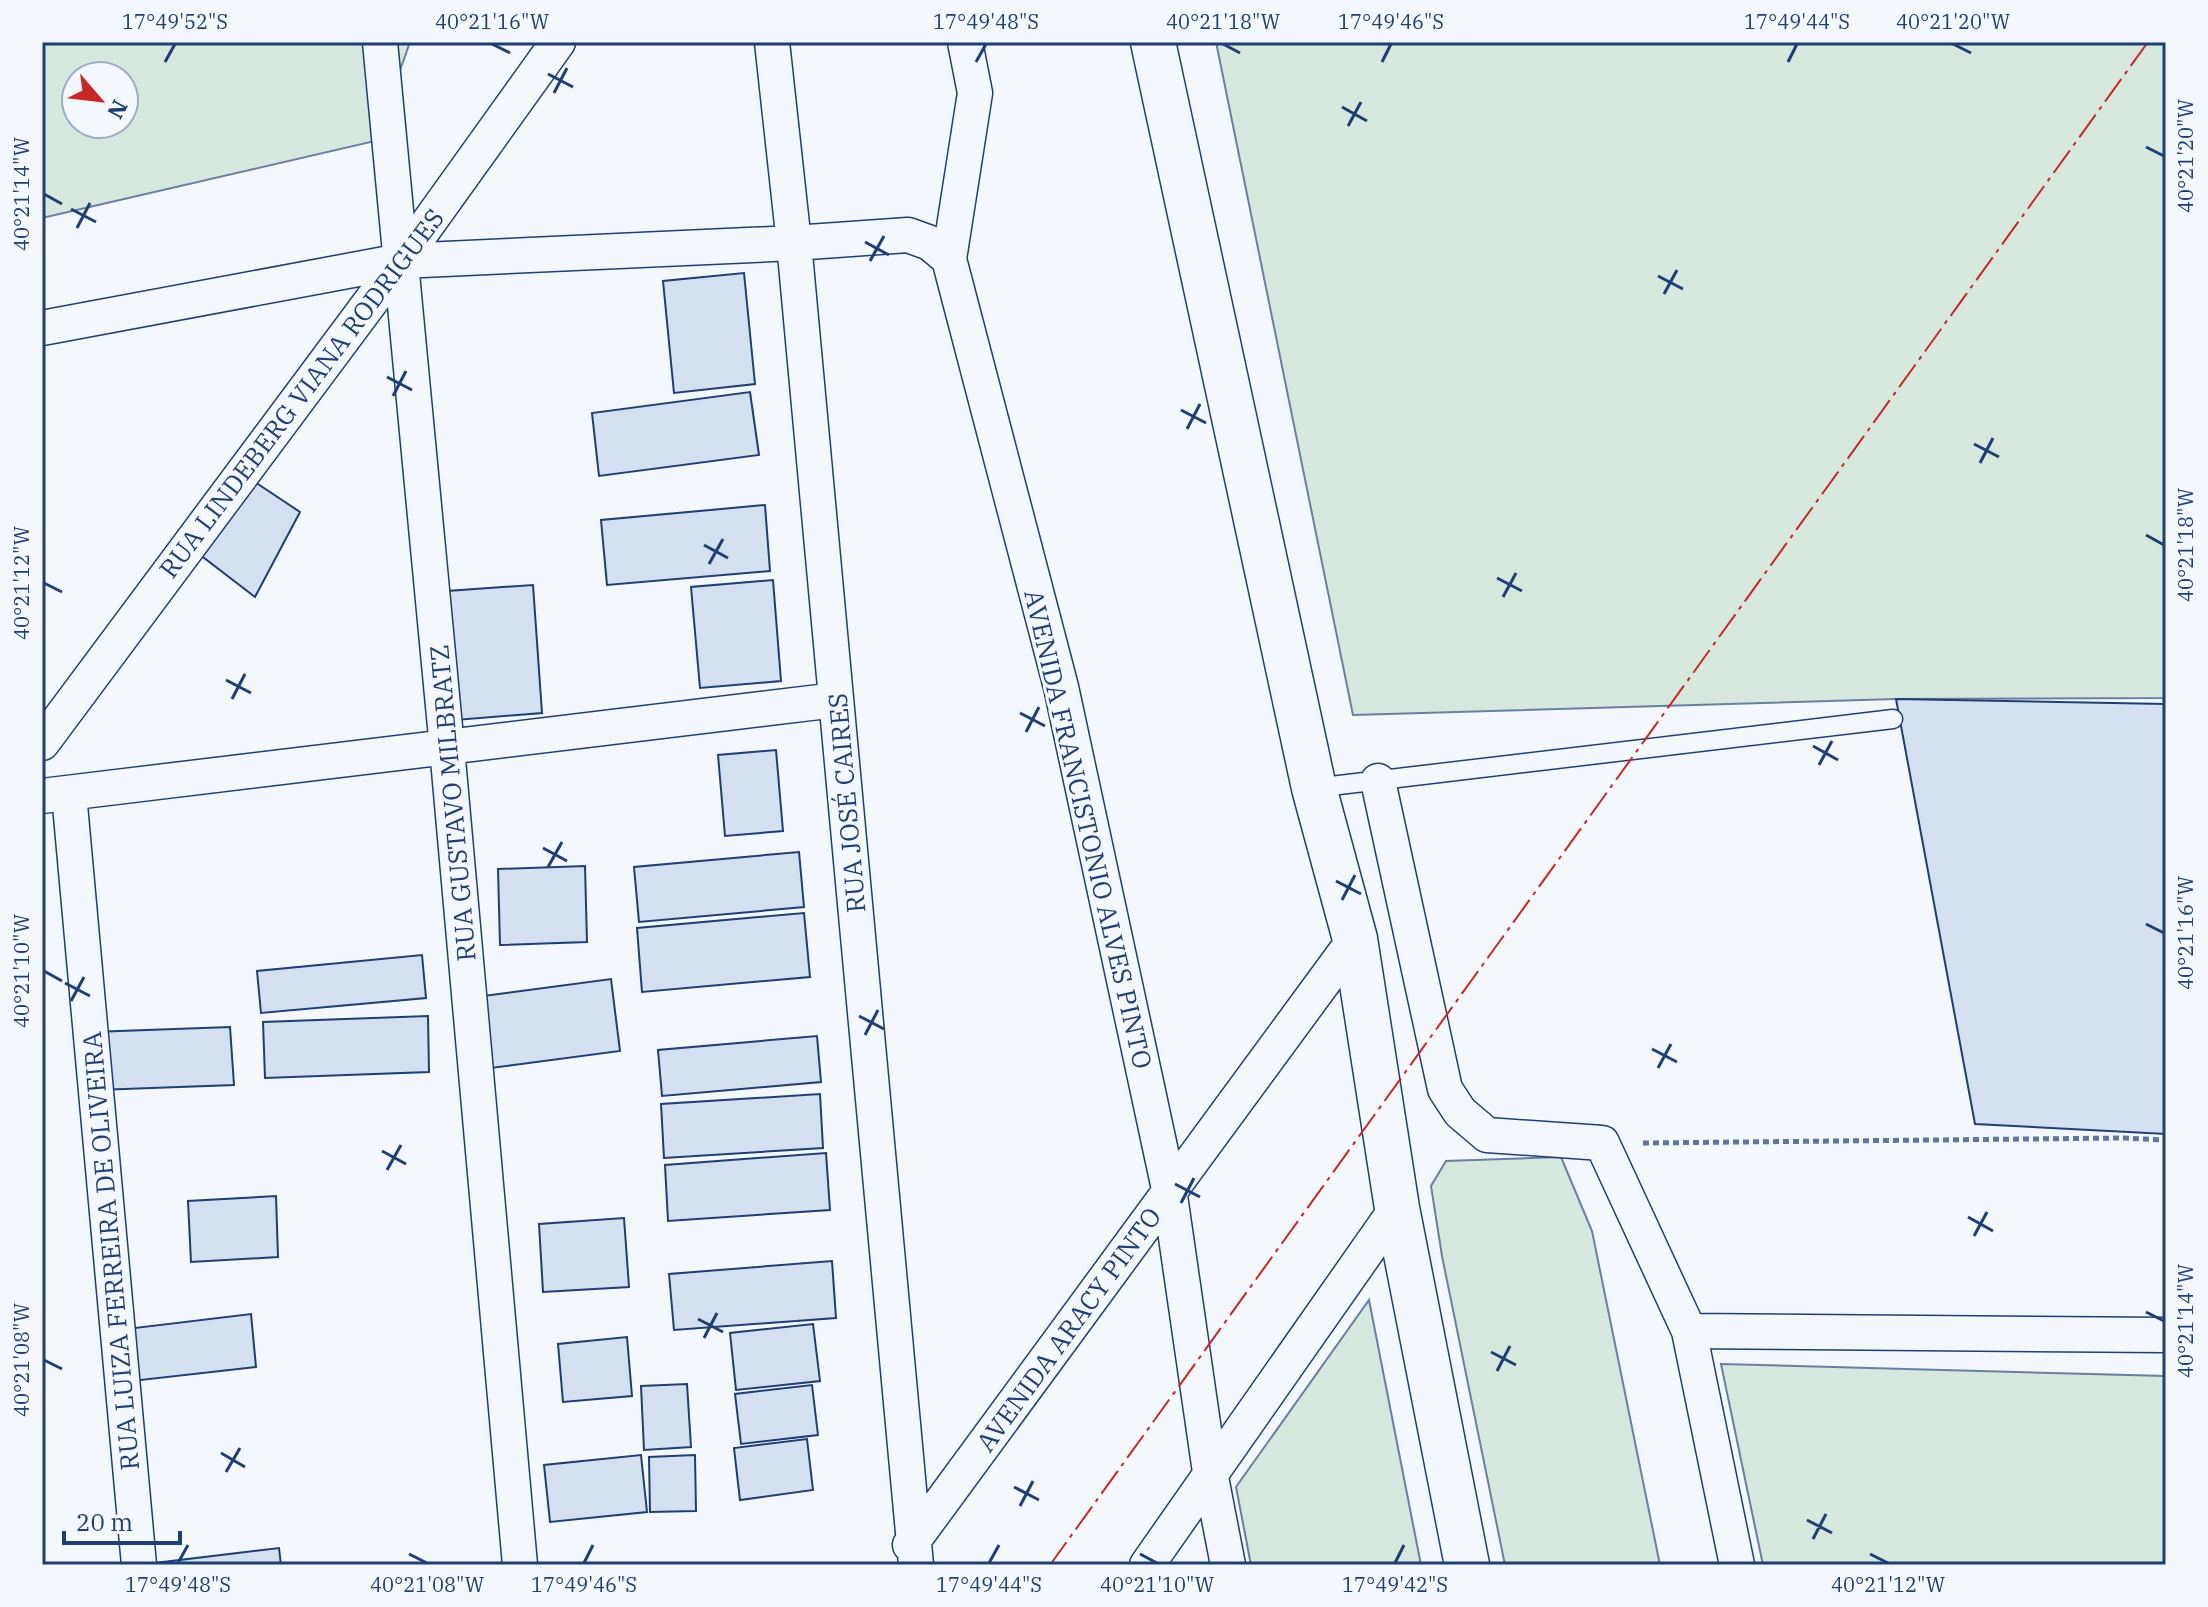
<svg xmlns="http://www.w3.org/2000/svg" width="2208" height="1607" viewBox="0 0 2208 1607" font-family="'IBM Plex Serif',serif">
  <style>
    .green { fill: #d7e8df; stroke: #687fa3; stroke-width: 2; fill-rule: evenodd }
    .building { fill: #d5e0f0; stroke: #1d3f73; stroke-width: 2 }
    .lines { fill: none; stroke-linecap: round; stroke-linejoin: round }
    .service-casing { stroke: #1d3f73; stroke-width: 21 }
    .minor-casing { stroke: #1d3f73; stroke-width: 37 }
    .primary-casing { stroke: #1d3f73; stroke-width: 47 }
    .path { stroke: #5e769c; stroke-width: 5; stroke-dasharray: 6 4; stroke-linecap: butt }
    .service { stroke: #f4f7fb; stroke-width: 18 }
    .minor { stroke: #f4f7fb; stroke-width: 34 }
    .primary { stroke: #f4f7fb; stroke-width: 44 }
    .power { stroke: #c62828; stroke-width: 2; stroke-dasharray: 28 6 4 6; stroke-linecap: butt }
    .ticks { fill: none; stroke: #1d3f73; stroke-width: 3 }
    .labels { text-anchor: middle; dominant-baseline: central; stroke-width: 6; stroke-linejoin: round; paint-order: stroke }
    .street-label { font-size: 26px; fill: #1d3f73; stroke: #f4f7fb }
    .neatline { fill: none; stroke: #1d3f73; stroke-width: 3 }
    .ticks-label { font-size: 20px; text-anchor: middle; fill: #1d3f73 }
  </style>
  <rect width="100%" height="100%" fill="#f4f7fb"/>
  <path class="green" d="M 42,42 L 410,42 L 375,141 L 42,218 ZM 76,76 L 124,76 L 124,124 L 76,124 Z
    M 1216,42 L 2166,42 L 2166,698 L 1896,699 L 1353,715 Z
    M 1561,1157 L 1592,1231 L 1660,1565 L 1505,1565 L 1442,1256 L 1431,1186 L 1446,1161 Z
    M 1369,1300 L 1421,1565 L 1251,1565 L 1236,1487 Z
    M 1721,1364 L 2166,1376 L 2166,1565 L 1763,1565 Z"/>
  <path class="building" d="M 744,273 L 755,384 L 674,393 L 663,281 Z
    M 750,392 L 759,455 L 599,476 L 592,413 Z
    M 252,480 L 300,512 L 255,597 L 199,554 Z
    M 765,505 L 770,571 L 607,585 L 601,520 Z
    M 773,580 L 781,681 L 700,688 L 691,587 Z
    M 533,585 L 542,713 L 456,720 L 447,591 Z
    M 1896,699 L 2166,704 L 2166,1134 L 1975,1124 Z
    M 776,750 L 783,831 L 725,836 L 718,755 Z
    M 799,852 L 804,907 L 639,922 L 634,867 Z
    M 585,866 L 587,942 L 500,945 L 498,869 Z
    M 804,913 L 810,977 L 642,992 L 637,928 Z
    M 422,955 L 426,998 L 261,1013 L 257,971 Z
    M 611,979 L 620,1051 L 491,1068 L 483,996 Z
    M 428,1016 L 429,1072 L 265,1078 L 263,1022 Z
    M 230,1027 L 234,1085 L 97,1090 L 92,1032 Z
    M 817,1036 L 821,1082 L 662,1096 L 658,1050 Z
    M 820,1094 L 823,1148 L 664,1158 L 661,1104 Z
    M 826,1153 L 830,1210 L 668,1221 L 665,1165 Z
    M 276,1196 L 278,1257 L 191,1262 L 188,1201 Z
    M 624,1218 L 629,1287 L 543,1292 L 539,1224 Z
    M 832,1261 L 836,1318 L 674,1330 L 669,1274 Z
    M 251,1314 L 256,1367 L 132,1381 L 126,1329 Z
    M 813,1324 L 820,1381 L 736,1390 L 730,1333 Z
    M 627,1337 L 632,1396 L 563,1402 L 558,1344 Z
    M 687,1384 L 691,1447 L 644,1450 L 641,1386 Z
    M 812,1385 L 818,1435 L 741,1444 L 735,1394 Z
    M 807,1439 L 813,1490 L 740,1500 L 734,1448 Z
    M 641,1455 L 647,1512 L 550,1522 L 544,1465 Z
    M 695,1455 L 696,1511 L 650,1512 L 649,1457 Z
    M 279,1548 L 281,1565 L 147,1565 L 147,1564 Z"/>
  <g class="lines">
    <g class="service-casing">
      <path id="service" d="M 1314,788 L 1893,719"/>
    </g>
    <g class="minor-casing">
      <path id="minor" d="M 380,42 L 447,748 L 520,1565
        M 772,42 L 794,243 L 916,1565
        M 949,259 L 975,93 L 965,42
        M 42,328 L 401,261 L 794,243 L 908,235 L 930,243 L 949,259 L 1061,687 L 1169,1189 L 1210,1472 L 1228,1565
        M 42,743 L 401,261 L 558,42
        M 1378,781 L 1445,1089 L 1460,1112 L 1487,1135 L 1602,1143 L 1689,1331 L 1737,1565
        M 69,794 L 139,1565
        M 42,796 L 836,700
        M 1689,1331 L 2166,1335
        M 910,1545 L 1355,939
        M 1147,1565 L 1397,1208"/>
    </g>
    <g class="primary-casing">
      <path id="primary" d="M 1153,42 L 1314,788 L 1355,939 L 1397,1208 L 1467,1565"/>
    </g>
    <path class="path" d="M 1643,1143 L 2124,1138 L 2166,1140"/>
    <use href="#service" class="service"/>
    <use href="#minor" class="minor"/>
    <use href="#primary" class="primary"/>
    <path class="power" d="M 1050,1565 L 2148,42"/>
  </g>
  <path class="ticks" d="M 492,44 L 510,53M 1223,44 L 1240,53M 1953,44 L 1971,53M 165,62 L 175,44M 976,62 L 986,44M 1382,62 L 1391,44M 1788,62 L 1797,44M 548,74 L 573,87M 554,93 L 567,68M 1342,107 L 1367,121M 1348,126 L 1361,102M 2146,147 L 2164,156M 44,194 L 62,204M 71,209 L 96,222M 77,228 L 90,203M 865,242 L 889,255M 870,261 L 884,236M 1658,276 L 1683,289M 1664,294 L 1677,270M 387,377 L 412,390M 393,396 L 406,371M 1181,410 L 1206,423M 1187,429 L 1200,404M 1974,444 L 1999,457M 1980,463 L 1993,438M 2146,535 L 2164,545M 704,545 L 728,558M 709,564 L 723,539M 1497,578 L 1522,591M 44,583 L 62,592M 1503,597 L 1516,573M 226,680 L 251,693M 232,699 L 245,674M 1020,713 L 1045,726M 1026,732 L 1039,707M 1813,746 L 1838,760M 1819,765 L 1832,741M 543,848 L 567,861M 548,867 L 562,842M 1336,881 L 1361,894M 1342,900 L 1355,875M 2146,924 L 2164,933M 44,971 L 62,981M 65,983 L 90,996M 71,1001 L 84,977M 859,1016 L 884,1029M 865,1035 L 878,1010M 1652,1049 L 1677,1062M 1658,1068 L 1671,1044M 382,1151 L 406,1164M 387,1170 L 401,1145M 1175,1184 L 1200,1197M 1181,1203 L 1194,1178M 1968,1217 L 1993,1231M 1974,1236 L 1987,1212M 2146,1312 L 2164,1321M 698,1319 L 723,1332M 704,1338 L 717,1313M 1491,1352 L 1516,1365M 44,1360 L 62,1369M 1497,1371 L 1510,1346M 221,1453 L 245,1467M 226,1472 L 240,1448M 1014,1487 L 1039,1500M 1020,1506 L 1033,1481M 1807,1520 L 1832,1533M 1813,1539 L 1826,1514M 409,1554 L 427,1563M 1140,1554 L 1157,1563M 1870,1554 L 1888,1563M 178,1563 L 188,1545M 584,1563 L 593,1545M 989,1563 L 999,1545M 1395,1563 L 1404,1545"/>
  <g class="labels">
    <g class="street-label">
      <text transform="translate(301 393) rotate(-53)">RUA LINDEBERG VIANA RODRIGUES</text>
      <text transform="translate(452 803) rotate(-95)">RUA GUSTAVO MILBRATZ</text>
      <text transform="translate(846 803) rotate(-95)">RUA JOSÉ CAIRES</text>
      <text transform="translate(1089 829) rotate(77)">AVENIDA FRANCISTONIO ALVES PINTO</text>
      <text transform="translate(110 1251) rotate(-95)">RUA LUIZA FERREIRA DE OLIVEIRA</text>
      <text transform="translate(1068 1329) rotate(-54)">AVENIDA ARACY PINTO</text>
    </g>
  </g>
  <rect width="2208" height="1607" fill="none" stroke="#f4f7fb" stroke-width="88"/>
  <g transform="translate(100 100) rotate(118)"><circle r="38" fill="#f4f7fb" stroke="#9eadc5" stroke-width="2"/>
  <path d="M0-6L14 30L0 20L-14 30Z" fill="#c62828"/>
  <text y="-12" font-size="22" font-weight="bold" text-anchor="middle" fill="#1d3f73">N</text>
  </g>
  <path d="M64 1531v12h116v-12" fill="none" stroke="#1d3f73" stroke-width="4"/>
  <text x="76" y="1531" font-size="24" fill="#1d3f73" stroke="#f4f7fb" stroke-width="6" paint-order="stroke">20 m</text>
  <rect x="44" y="44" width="2120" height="1519" class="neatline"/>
  <g class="ticks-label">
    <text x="175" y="29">17°49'52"S</text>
    <text x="492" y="29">40°21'16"W</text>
    <text x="986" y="29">17°49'48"S</text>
    <text x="1223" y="29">40°21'18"W</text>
    <text x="1391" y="29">17°49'46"S</text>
    <text x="1797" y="29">17°49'44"S</text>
    <text x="1953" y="29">40°21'20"W</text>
    <text transform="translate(2186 156) rotate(-90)" y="7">40°21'20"W</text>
    <text transform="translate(22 194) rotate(-90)" y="7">40°21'14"W</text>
    <text transform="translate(2186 545) rotate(-90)" y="7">40°21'18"W</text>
    <text transform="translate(22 583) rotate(-90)" y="7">40°21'12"W</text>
    <text transform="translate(2186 933) rotate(-90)" y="7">40°21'16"W</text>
    <text transform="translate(22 971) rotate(-90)" y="7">40°21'10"W</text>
    <text transform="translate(2186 1321) rotate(-90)" y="7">40°21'14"W</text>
    <text transform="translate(22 1360) rotate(-90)" y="7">40°21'08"W</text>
    <text x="178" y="1592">17°49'48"S</text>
    <text x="427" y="1592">40°21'08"W</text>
    <text x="584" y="1592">17°49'46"S</text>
    <text x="989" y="1592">17°49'44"S</text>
    <text x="1157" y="1592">40°21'10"W</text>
    <text x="1395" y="1592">17°49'42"S</text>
    <text x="1888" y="1592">40°21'12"W</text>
  </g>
</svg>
